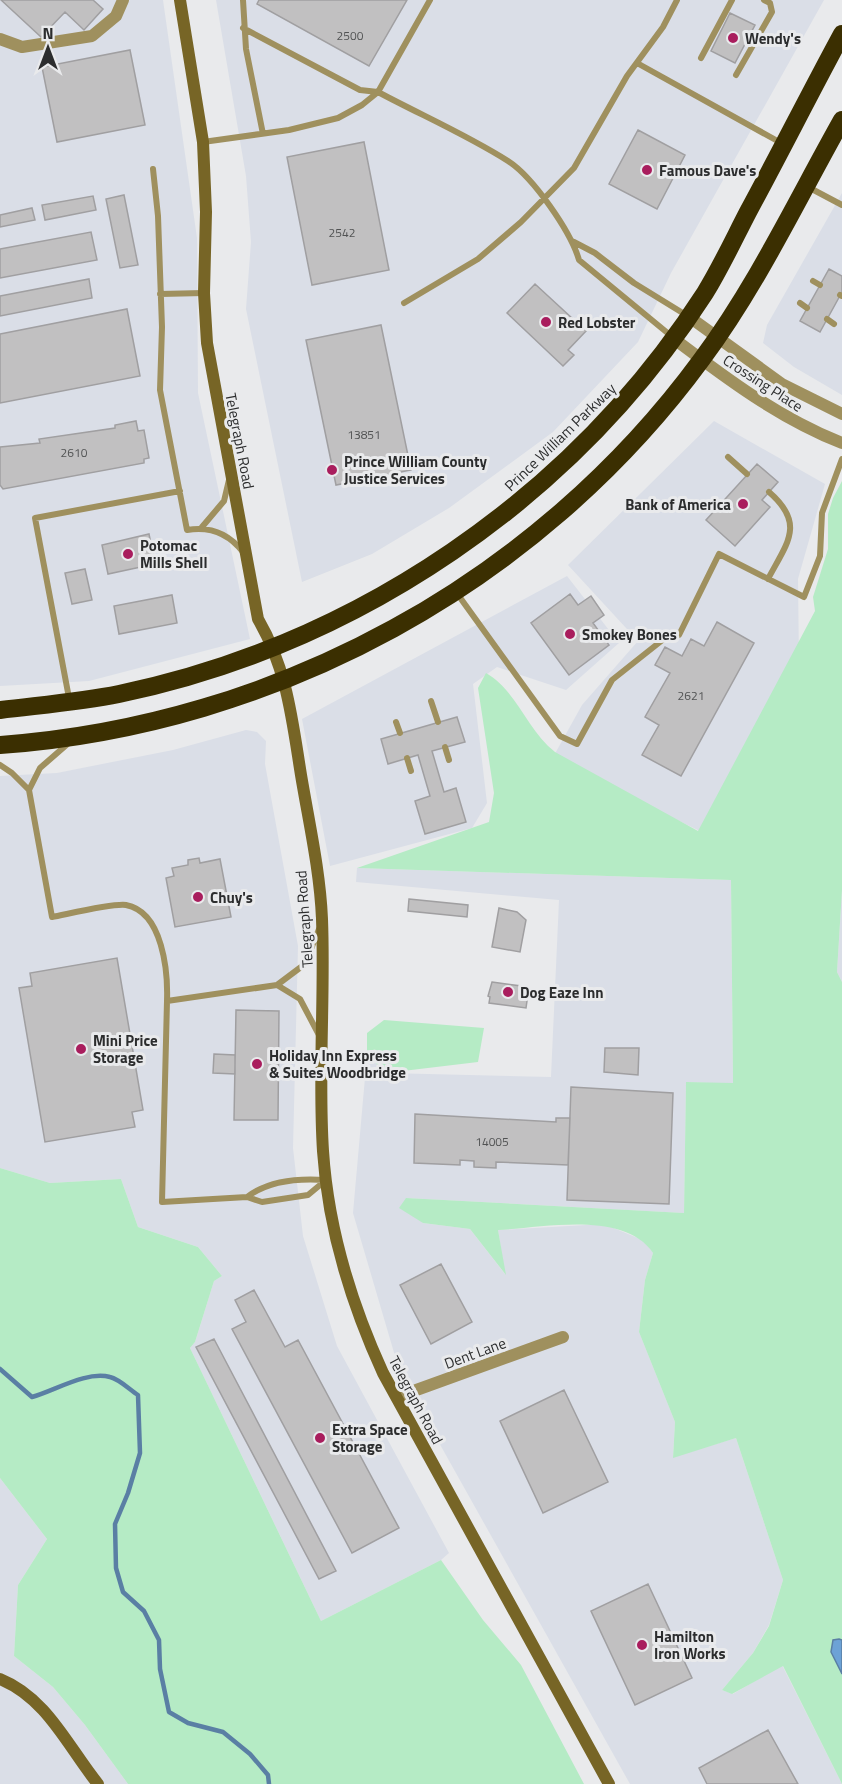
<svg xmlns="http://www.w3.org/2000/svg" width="842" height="1784" viewBox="0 0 842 1784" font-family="'Titillium Web',sans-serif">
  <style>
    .built { fill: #dadee7 }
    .green { fill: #b5ebc5 }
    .water { fill: #6da2d6; stroke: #5a7fa4; stroke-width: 1.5 }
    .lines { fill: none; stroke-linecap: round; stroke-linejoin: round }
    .stream { stroke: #5a7fa4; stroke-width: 4.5 }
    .building { fill: #c1c0c1; stroke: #a09fa1; stroke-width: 1.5 }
    .lane { stroke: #9f905e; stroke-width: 6 }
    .street { stroke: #9f905e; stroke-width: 12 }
    .secondary { stroke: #776526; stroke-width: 12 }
    .highway { stroke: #3b2f01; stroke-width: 18 }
    .poi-dot { fill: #a91d5d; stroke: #e9eaec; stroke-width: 2 }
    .labels { text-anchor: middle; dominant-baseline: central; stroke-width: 6; stroke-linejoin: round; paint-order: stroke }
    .number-label { font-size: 12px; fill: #515253 }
    .poi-label { font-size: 15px; font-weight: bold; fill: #2c2d2e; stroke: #e9eaec; text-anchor: start }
    .street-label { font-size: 15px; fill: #2c2d2e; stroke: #e9eaec }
  </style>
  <rect width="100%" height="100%" fill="#e9eaec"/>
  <path class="built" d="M 0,0 L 163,0 L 197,238 L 198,393 L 250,639 L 89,681 L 0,686 Z
    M 216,0 L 824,0 L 671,273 L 638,342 L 553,432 L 449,508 L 372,554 L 302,582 L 246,309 L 251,242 L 246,176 Z
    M 842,193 L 842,395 L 794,367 L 763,343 L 767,325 Z
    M 714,421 L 825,484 L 798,579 L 799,664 L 708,835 L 552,759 L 582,705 L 638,641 L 568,565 Z
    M 567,576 L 619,643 L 566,690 L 497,667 L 473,684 L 487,803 L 472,828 L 330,866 L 302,719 Z
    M 246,730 L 257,732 L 266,741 L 265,764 L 298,946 L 293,1148 L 303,1236 L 337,1346 L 449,1553 L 441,1560 L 321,1621 L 190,1348 L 195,1342 L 214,1281 L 222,1276 L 198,1247 L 138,1227 L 121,1179 L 50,1183 L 0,1168 L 0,776 L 57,773 L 87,767 L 173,750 Z
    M 357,868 L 731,880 L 733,1084 L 686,1082 L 684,1213 L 406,1198 L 423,1223 L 470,1229 L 505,1274 L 498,1230 L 604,1224 L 645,1241 L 653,1253 L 645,1280 L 639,1332 L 675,1422 L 673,1457 L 736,1438 L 783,1580 L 769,1625 L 753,1653 L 722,1690 L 733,1694 L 782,1665 L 842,1784 L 630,1784 L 400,1373 L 353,1213 L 367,1055 L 386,1073 L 551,1077 L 559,900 L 356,882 Z
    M 842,890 L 842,982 L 837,972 Z
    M 0,1478 L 47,1539 L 18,1585 L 14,1656 L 53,1687 L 85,1725 L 128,1784 L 0,1784 Z"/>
  <path class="green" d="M 842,481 L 842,890 L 837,972 L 842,982 L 842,1784 L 783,1666 L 732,1694 L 722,1690 L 753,1653 L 769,1626 L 783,1580 L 736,1438 L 673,1458 L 675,1422 L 639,1332 L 645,1280 L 653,1253 C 624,1210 543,1228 498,1230 L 506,1275 L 470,1229 L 423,1223 L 399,1208 L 406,1198 L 684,1213 L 686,1082 L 733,1083 L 731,880 L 357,868 L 489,822 L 494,793 L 478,688 L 486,673 C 517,691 527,730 555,752 L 698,831 L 815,611 L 813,597 L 828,549 L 828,514 L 833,498 Z
    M 384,1020 L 484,1028 L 478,1062 L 386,1073 L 367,1055 L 367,1033 Z
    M 0,1168 L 50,1183 L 121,1179 L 138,1227 L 198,1247 L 222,1276 L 214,1281 L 195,1342 L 190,1348 L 321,1621 L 441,1560 L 483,1620 L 521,1665 L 584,1784 L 128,1784 L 85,1725 L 53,1687 L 14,1656 L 18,1585 L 47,1539 L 0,1478 Z"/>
  <path class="water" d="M 839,1639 L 842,1640 L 842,1674 L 831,1652 L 833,1640 Z"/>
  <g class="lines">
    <path class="stream" d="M 0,1369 L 32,1397 C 56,1390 86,1371 110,1377 C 119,1379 129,1389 138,1395 L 140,1453 L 128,1493 L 115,1524 L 116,1568 L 123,1592 L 144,1611 L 159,1640 L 160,1669 L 169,1712 L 188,1723 L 223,1732 L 250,1754 L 268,1775 L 269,1784"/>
  </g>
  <path class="building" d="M 1,0 L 93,0 L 103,9 L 84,30 L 65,12 L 41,37 Z
    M 259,0 L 407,0 L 369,66 L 257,4 Z
    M 730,13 L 755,25 L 735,63 L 711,51 Z
    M 130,50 L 145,125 L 57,142 L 42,67 Z
    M 638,130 L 685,155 L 657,209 L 609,184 Z
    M 364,142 L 389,270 L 312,285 L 287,157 Z
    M 124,195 L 138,265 L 120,268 L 106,199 Z
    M 93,196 L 96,210 L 45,220 L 42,205 Z
    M 32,208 L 35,220 L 0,227 L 0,215 Z
    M 91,232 L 97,260 L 0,278 L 0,249 Z
    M 829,269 L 842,276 L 842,292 L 820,332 L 800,321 Z
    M 89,279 L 92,298 L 0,316 L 0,296 Z
    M 535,284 L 586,331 L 568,350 L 574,355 L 563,366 L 507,313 Z
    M 127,309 L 140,376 L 0,403 L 0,334 Z
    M 381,325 L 411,470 L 336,485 L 306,340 Z
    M 136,421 L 138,431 L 144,430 L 149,458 L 144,459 L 144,463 L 3,489 L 0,485 L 0,447 L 40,443 L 39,439 L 115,428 L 115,425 Z
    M 757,464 L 778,482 L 762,500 L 770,507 L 735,546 L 706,520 Z
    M 149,534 L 155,564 L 108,574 L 102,545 Z
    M 85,569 L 92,600 L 72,604 L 65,573 Z
    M 570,594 L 578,605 L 591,596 L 604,615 L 593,623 L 609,645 L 569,675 L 531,623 Z
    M 172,595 L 177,623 L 119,634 L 114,606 Z
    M 717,622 L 754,643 L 681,776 L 642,755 L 659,725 L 645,717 L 670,673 L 655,665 L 665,647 L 682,656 L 691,639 L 704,646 Z
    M 457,717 L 465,742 L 432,751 L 444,792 L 456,788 L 466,822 L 425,834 L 415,801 L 430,796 L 418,755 L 388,764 L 381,739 Z
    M 199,858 L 200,863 L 220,859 L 231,917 L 175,927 L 166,878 L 174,876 L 172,868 L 188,865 L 188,860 Z
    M 409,899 L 468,905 L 467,917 L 408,911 Z
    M 499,908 L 517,912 L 526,920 L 520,952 L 492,947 Z
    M 117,958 L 143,1110 L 132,1112 L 135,1127 L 45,1142 L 19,988 L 32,986 L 30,973 Z
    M 492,982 L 529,987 L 526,1008 L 489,1003 L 490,997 L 488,996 Z
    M 236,1010 L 279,1011 L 278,1120 L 234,1120 Z
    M 605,1048 L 639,1048 L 638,1075 L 604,1072 Z
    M 214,1054 L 235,1055 L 235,1074 L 213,1073 Z
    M 571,1087 L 673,1093 L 669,1204 L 567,1200 Z
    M 415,1114 L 556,1122 L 556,1118 L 570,1118 L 568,1165 L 496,1162 L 496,1168 L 474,1167 L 474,1161 L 460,1160 L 460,1165 L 414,1163 Z
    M 441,1264 L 472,1322 L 431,1344 L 400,1285 Z
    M 254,1290 L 285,1347 L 298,1340 L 399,1528 L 352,1553 L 232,1329 L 246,1322 L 235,1300 Z
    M 214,1339 L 336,1571 L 319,1579 L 196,1347 Z
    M 564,1390 L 608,1482 L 543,1513 L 500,1421 Z
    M 648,1584 L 692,1678 L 635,1705 L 591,1611 Z
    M 768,1730 L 798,1784 L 707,1784 L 699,1768 Z"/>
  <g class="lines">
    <path class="lane" d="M 243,0 L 246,49 L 263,134
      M 243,28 L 360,90 L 378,92 C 421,115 467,135 508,161 C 533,177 571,232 579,260 L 670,335
      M 701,58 L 732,0
      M 637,63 L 783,144
      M 736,75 L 772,12 L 770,3 L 764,0
      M 203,142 L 289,130 L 338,118 L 362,105 L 378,92 L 430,0
      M 153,169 L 158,216 L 162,327 L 160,390 L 187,530 C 210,526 229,534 243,552
      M 808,187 L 842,205
      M 574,242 L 595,253 L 634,283 L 686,315
      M 813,281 L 820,285
      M 160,294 L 204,293
      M 840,295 L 842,296
      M 404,303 L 478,259 L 521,222 L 574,168 L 627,76 L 663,27 L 677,0
      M 800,303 L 807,308
      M 827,319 L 834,324
      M 728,457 L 747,474
      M 202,527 L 224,501 L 229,480
      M 768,579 C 787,543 806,524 769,492
      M 456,592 L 560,736 L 577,744 L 612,680 L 665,638 L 679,635 L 719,554 L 804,597 L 820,556 L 822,513 L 842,459
      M 69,698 L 35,518 L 180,491
      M 431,701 L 438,722
      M 396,722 L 400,733
      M 71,741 L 40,768 L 29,790 L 52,917 C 68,914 113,903 126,905 C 163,912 168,972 167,1001 L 277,985 L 305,964 L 319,929
      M 445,747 L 449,760
      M 407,758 L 411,771
      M 0,765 L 12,773 L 29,790
      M 277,985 L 300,999 L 319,1035
      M 167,1001 L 162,1202 L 247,1197 L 262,1202 L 308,1195 L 326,1180
      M 247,1197 C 269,1180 299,1178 326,1180"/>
    <path class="street" d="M 0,39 L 22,47 L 92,36 L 116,16 L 123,0
      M 688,316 L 782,384 L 842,414
      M 673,338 C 727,379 779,418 842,443
      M 397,1397 L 563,1337"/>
    <path class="secondary" d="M 180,0 L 203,142 L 206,212 L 204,293 L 207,343 L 258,619 C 287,669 292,719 301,775 C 309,823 320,871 322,919 C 325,996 318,1074 323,1151 C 328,1228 351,1303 383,1373 L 609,1784
      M 0,1679 C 47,1698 68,1747 98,1784"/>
    <path class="highway" d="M 0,710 C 40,705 80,702 119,694 C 358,644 573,498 705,293 C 721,267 734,239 748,212 C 780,153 810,93 842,34
      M 0,745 C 277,725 538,583 702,359 C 757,285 797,200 842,120"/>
  </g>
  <g class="poi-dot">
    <circle cx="733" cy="38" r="6"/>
    <circle cx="647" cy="170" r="6"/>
    <circle cx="546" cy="322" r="6"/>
    <circle cx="332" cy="470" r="6"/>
    <circle cx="743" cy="504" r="6"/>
    <circle cx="128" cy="554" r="6"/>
    <circle cx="570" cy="634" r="6"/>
    <circle cx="198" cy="897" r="6"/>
    <circle cx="508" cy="992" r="6"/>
    <circle cx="81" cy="1049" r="6"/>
    <circle cx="257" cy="1064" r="6"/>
    <circle cx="320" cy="1438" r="6"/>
    <circle cx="642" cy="1645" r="6"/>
  </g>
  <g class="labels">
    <g class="number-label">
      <text x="350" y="35">2500</text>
      <text x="342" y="232">2542</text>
      <text x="364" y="434">13851</text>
      <text x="74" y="452">2610</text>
      <text x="691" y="695">2621</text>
      <text x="492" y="1141">14005</text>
    </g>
    <g class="poi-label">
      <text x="745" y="38">Wendy's</text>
      <text x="659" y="170">Famous Dave's</text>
      <text x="558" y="322">Red Lobster</text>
      <text x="344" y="461">Prince William County<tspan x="344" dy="17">Justice Services</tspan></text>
      <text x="731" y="504" text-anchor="end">Bank of America</text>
      <text x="140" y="545">Potomac<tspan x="140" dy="17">Mills Shell</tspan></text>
      <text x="582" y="634">Smokey Bones</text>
      <text x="210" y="897">Chuy's</text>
      <text x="520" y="992">Dog Eaze Inn</text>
      <text x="93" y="1040">Mini Price<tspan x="93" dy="17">Storage</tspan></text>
      <text x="269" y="1055">Holiday Inn Express<tspan x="269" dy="17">&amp; Suites Woodbridge</tspan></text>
      <text x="332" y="1429">Extra Space<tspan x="332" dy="17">Storage</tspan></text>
      <text x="654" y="1636">Hamilton<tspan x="654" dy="17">Iron Works</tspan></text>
    </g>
    <g class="street-label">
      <text transform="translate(763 383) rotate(33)">Crossing Place</text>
      <text transform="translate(560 437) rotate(-44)">Prince William Parkway</text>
      <text transform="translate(240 441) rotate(79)">Telegraph Road</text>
      <text transform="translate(304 919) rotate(-94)">Telegraph Road</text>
      <text transform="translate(475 1353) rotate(-20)">Dent Lane</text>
      <text transform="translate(416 1400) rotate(62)">Telegraph Road</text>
    </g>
  </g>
  <g transform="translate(48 48)" stroke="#e9eaec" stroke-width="4.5" paint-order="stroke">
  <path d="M0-4.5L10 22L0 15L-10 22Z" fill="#2c2d2e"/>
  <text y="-9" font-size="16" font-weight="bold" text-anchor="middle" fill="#2c2d2e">N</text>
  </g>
</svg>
